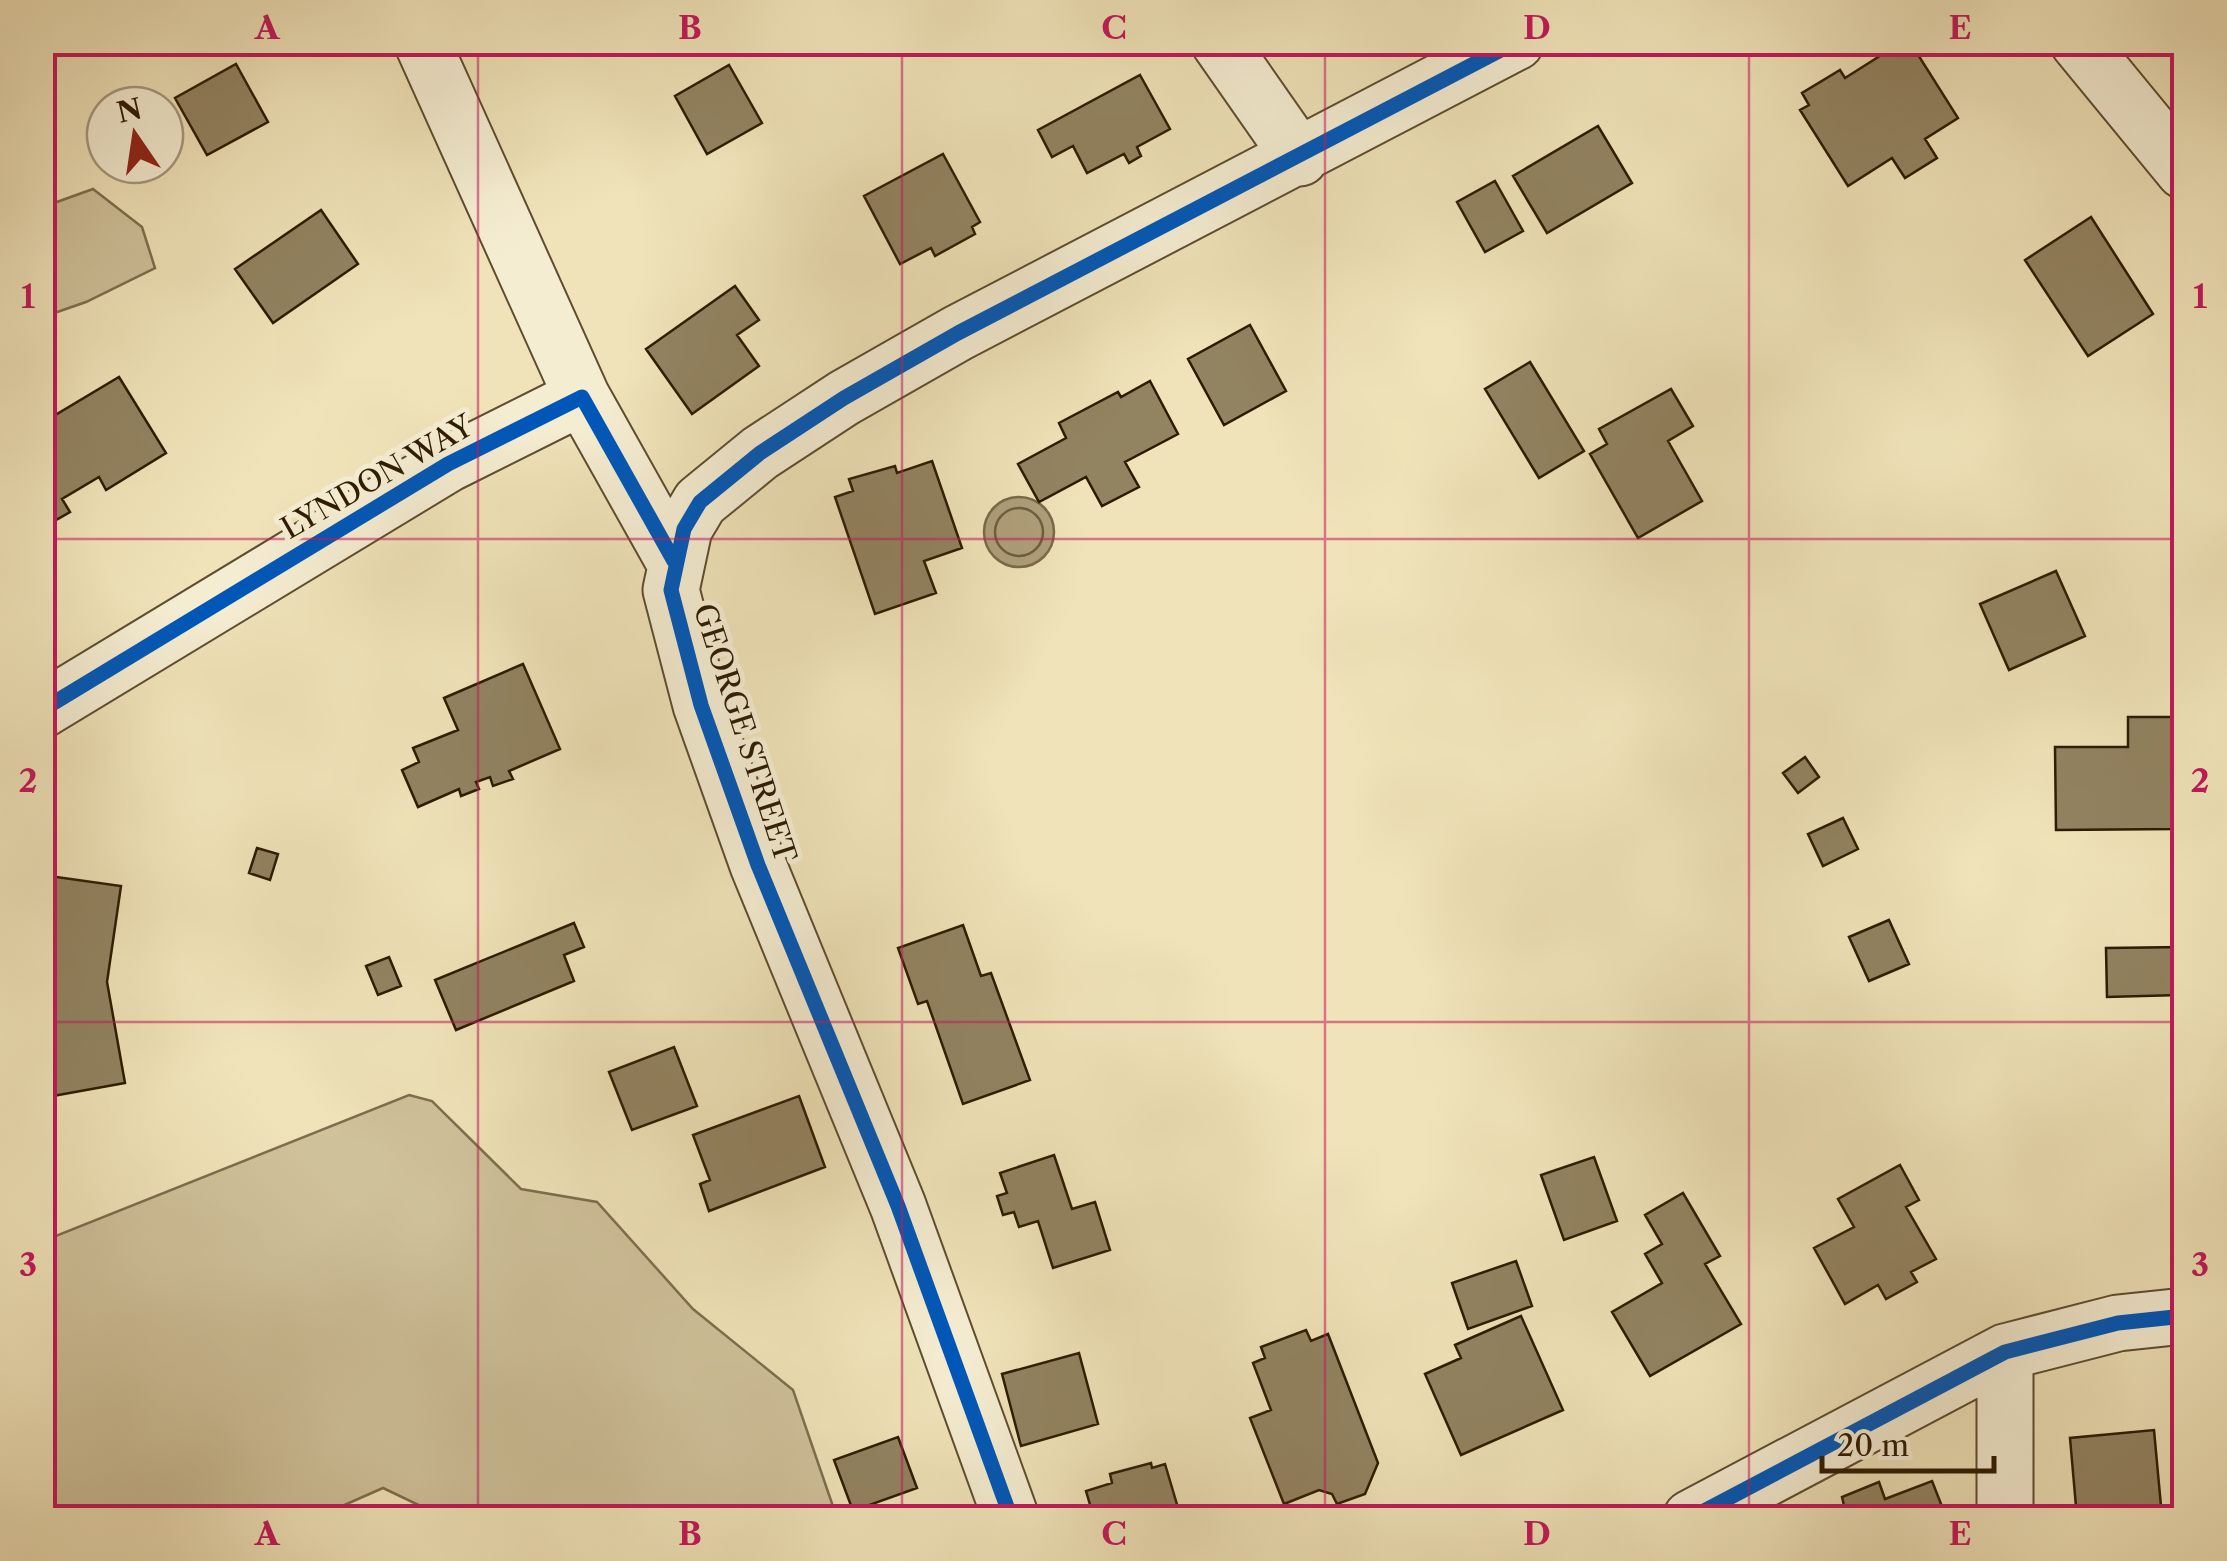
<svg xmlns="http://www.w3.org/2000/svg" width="2227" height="1561" viewBox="0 0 2227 1561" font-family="'Libre Caslon Text',serif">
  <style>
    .green { fill: #cfc19a; stroke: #7e6e4e; stroke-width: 2.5 }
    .water { fill: #ae9f7a; stroke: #7a6a4a; stroke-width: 2.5 }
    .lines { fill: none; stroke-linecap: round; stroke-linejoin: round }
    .shore { stroke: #6e5d3e; stroke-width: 2.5 }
    .building { fill: #928361; stroke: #2d1b01; stroke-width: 2.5 }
    .minor-casing { stroke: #5e4d2f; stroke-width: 59 }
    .minor { stroke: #f5edd2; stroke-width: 55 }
    .cycleway-casing { stroke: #f5edd2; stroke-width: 21 }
    .cycleway { stroke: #0057b8; stroke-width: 15 }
    .grid { fill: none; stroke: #c2185b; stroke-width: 2.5; stroke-opacity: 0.55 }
    .labels { text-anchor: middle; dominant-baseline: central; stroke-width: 10; stroke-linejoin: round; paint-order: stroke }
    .street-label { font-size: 30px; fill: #2d1b01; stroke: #f5edd2 }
    .neatline { fill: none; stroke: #c2185b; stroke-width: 4 }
    .grid-label { font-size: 32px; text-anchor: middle; font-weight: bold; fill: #c2185b }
  </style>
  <rect width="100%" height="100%" fill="#f0e3b9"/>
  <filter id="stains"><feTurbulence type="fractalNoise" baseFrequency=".002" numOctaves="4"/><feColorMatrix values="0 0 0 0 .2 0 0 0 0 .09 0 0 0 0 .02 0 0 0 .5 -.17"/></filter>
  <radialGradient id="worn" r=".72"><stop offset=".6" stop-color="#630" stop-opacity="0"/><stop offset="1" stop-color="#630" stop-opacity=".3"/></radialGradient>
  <path class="green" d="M 93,189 L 142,227 L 155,268 L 86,302 L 43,317 L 43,207 Z
    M 409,1095 L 432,1101 L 521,1189 L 597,1202 L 693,1309 L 793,1390 L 837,1518 L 432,1518 L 427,1509 L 383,1488 L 315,1518 L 43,1518 L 43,1241 Z"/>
  <path class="water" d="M984 532a35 35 0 1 1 70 0a35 35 0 1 1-70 0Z"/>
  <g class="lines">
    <path class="shore" d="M995 532a24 24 0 1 1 48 0a24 24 0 1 1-48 0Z"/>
  </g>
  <path class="building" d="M 1902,42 L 1910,42 L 1958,118 L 1925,139 L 1937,158 L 1905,178 L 1892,158 L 1848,186 L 1800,110 L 1809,105 L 1802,93 L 1840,70 L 1845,78 Z
    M 236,64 L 268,122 L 207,155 L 175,98 Z
    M 729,65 L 762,123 L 707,154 L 675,96 Z
    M 1140,75 L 1170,129 L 1137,147 L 1141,156 L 1129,163 L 1124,154 L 1087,173 L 1073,146 L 1052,157 L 1038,130 Z
    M 1598,126 L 1632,183 L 1547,233 L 1513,176 Z
    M 943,154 L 980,222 L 972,227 L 975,234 L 935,256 L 931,248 L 900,264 L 864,196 Z
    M 1495,181 L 1523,231 L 1485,252 L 1457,202 Z
    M 321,210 L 358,264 L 273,323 L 235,269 Z
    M 2091,217 L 2153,314 L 2088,356 L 2025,260 Z
    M 735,286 L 759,320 L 737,335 L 759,366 L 692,414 L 646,349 Z
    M 1250,325 L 1286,391 L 1224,425 L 1188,359 Z
    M 1530,362 L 1584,451 L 1539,478 L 1485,389 Z
    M 119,377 L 166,453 L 106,490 L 99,477 L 62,499 L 70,512 L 42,528 L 42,423 Z
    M 1150,381 L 1178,434 L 1125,462 L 1139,487 L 1102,506 L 1086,477 L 1039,502 L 1018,464 L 1066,438 L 1059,423 L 1118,392 L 1121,397 Z
    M 1671,389 L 1693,426 L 1668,441 L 1702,501 L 1638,538 L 1590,454 L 1607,444 L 1599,429 Z
    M 932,461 L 962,548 L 924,561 L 936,593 L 875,614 L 835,497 L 853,491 L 849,479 L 895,466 L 897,473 Z
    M 2056,571 L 2085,636 L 2009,670 L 1980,604 Z
    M 523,664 L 560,749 L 509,771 L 513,779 L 493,786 L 490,777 L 476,782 L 479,789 L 461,796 L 459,789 L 418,807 L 402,770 L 419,762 L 413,748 L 458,730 L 444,698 Z
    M 2128,717 L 2176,717 L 2177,829 L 2056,830 L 2055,747 L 2128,747 Z
    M 1805,757 L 1819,777 L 1798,793 L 1783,773 Z
    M 1843,818 L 1858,849 L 1823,866 L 1808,834 Z
    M 257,848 L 278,854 L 270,880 L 249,873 Z
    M 42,875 L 121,886 L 107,982 L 125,1083 L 42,1098 Z
    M 1889,920 L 1909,964 L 1869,981 L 1849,937 Z
    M 574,923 L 584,947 L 564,955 L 574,981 L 456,1030 L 435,980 Z
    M 963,925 L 981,976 L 991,973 L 1030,1080 L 963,1104 L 927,1001 L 918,1004 L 898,948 Z
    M 2184,947 L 2184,1014 L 2180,1014 L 2180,995 L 2107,997 L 2106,948 Z
    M 389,957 L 401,986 L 378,995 L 366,966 Z
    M 674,1047 L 697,1106 L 632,1130 L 609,1072 Z
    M 799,1096 L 825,1167 L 709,1211 L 700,1184 L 710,1180 L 693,1135 Z
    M 1054,1155 L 1072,1209 L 1095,1202 L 1110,1250 L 1053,1268 L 1038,1221 L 1019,1227 L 1014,1212 L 1003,1215 L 997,1196 L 1007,1193 L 1000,1173 Z
    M 1594,1157 L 1617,1221 L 1564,1240 L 1541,1175 Z
    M 1900,1165 L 1919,1200 L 1906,1207 L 1936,1259 L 1911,1272 L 1917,1282 L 1886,1299 L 1878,1285 L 1845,1304 L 1814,1248 L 1854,1227 L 1838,1199 Z
    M 1683,1193 L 1720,1256 L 1705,1264 L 1741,1324 L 1650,1376 L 1612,1312 L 1662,1283 L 1645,1254 L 1662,1244 L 1645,1215 Z
    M 1516,1261 L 1532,1306 L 1468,1329 L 1452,1283 Z
    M 1521,1316 L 1563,1410 L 1461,1455 L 1425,1374 L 1461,1358 L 1455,1345 Z
    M 1306,1330 L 1311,1341 L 1328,1334 L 1378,1463 L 1365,1494 L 1337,1504 L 1332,1494 L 1319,1490 L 1284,1504 L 1250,1418 L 1271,1410 L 1253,1363 L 1265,1358 L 1261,1347 Z
    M 1079,1353 L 1098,1424 L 1021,1446 L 1002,1374 Z
    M 2154,1430 L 2162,1517 L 2077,1518 L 2070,1438 Z
    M 898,1437 L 917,1488 L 853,1511 L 834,1460 Z
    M 1151,1463 L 1152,1468 L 1165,1464 L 1181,1518 L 1094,1518 L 1086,1491 L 1112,1483 L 1110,1474 Z
    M 1932,1481 L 1943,1509 L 1921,1518 L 1847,1518 L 1842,1497 L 1879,1482 L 1885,1499 Z
    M 898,1506 L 902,1518 L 861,1518 Z"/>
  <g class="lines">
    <g class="minor-casing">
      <path id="minor" d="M 422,42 L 582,397
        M 1219,42 L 1300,158
        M 2078,42 L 2184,171
        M 42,710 L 448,464 L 582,397 L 674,561
        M 1011,1518 L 898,1206 L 758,865 L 701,705 L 671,590 L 684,529 L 700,502 L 760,453 L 844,398 L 958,333 L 1516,42
        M 1691,1518 L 2005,1352 L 2118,1323 L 2184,1316
        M 2005,1518 L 2005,1352"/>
    </g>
    <use href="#minor" class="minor"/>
    <g class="cycleway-casing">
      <path id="cycleway" d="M 42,710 L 448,464 L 582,397 L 674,561
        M 1011,1518 L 898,1206 L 758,865 L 701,705 L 671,590 L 684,529 L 700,502 L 760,453 L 844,398 L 958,333 L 1516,42
        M 1691,1518 L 2005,1352 L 2118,1323 L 2184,1316"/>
    </g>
    <use href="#cycleway" class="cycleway"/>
  </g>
  <path class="grid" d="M 478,42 L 478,1518M 902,42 L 902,1518M 1325,42 L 1325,1518M 1749,42 L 1749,1518M 42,539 L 2184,539M 42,1022 L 2184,1022"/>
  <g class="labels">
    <g class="street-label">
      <text transform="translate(377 477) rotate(-30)">LYNDON WAY</text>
      <text transform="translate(745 733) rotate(72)">GEORGE STREET</text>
    </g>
  </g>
  <rect width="2227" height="1561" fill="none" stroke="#f0e3b9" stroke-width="110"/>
  <g transform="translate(135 135) rotate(347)"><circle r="48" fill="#f5edd2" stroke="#a5997e" stroke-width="2.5"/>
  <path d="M0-8L18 38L0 25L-18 38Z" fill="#8f2418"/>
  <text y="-15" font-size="28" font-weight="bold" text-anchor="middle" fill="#2d1b01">N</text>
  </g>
  <path d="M1822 1456v15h172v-15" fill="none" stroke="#2d1b01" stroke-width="5"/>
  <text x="1837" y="1456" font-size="30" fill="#2d1b01" stroke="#f5edd2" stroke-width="8" paint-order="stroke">20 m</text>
  <rect x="55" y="55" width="2117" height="1451" class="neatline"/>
  <g class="grid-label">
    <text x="267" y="39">A</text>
    <text x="690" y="39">B</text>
    <text x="1114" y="39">C</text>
    <text x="1537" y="39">D</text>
    <text x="1960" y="39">E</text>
    <text x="28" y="308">1</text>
    <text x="2200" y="308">1</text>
    <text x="28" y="792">2</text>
    <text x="2200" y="792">2</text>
    <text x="28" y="1276">3</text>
    <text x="2200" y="1276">3</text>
    <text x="267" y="1545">A</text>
    <text x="690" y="1545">B</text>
    <text x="1114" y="1545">C</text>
    <text x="1537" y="1545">D</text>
    <text x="1960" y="1545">E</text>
  </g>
  <rect width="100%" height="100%" filter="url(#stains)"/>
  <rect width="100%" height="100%" fill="url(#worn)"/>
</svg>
